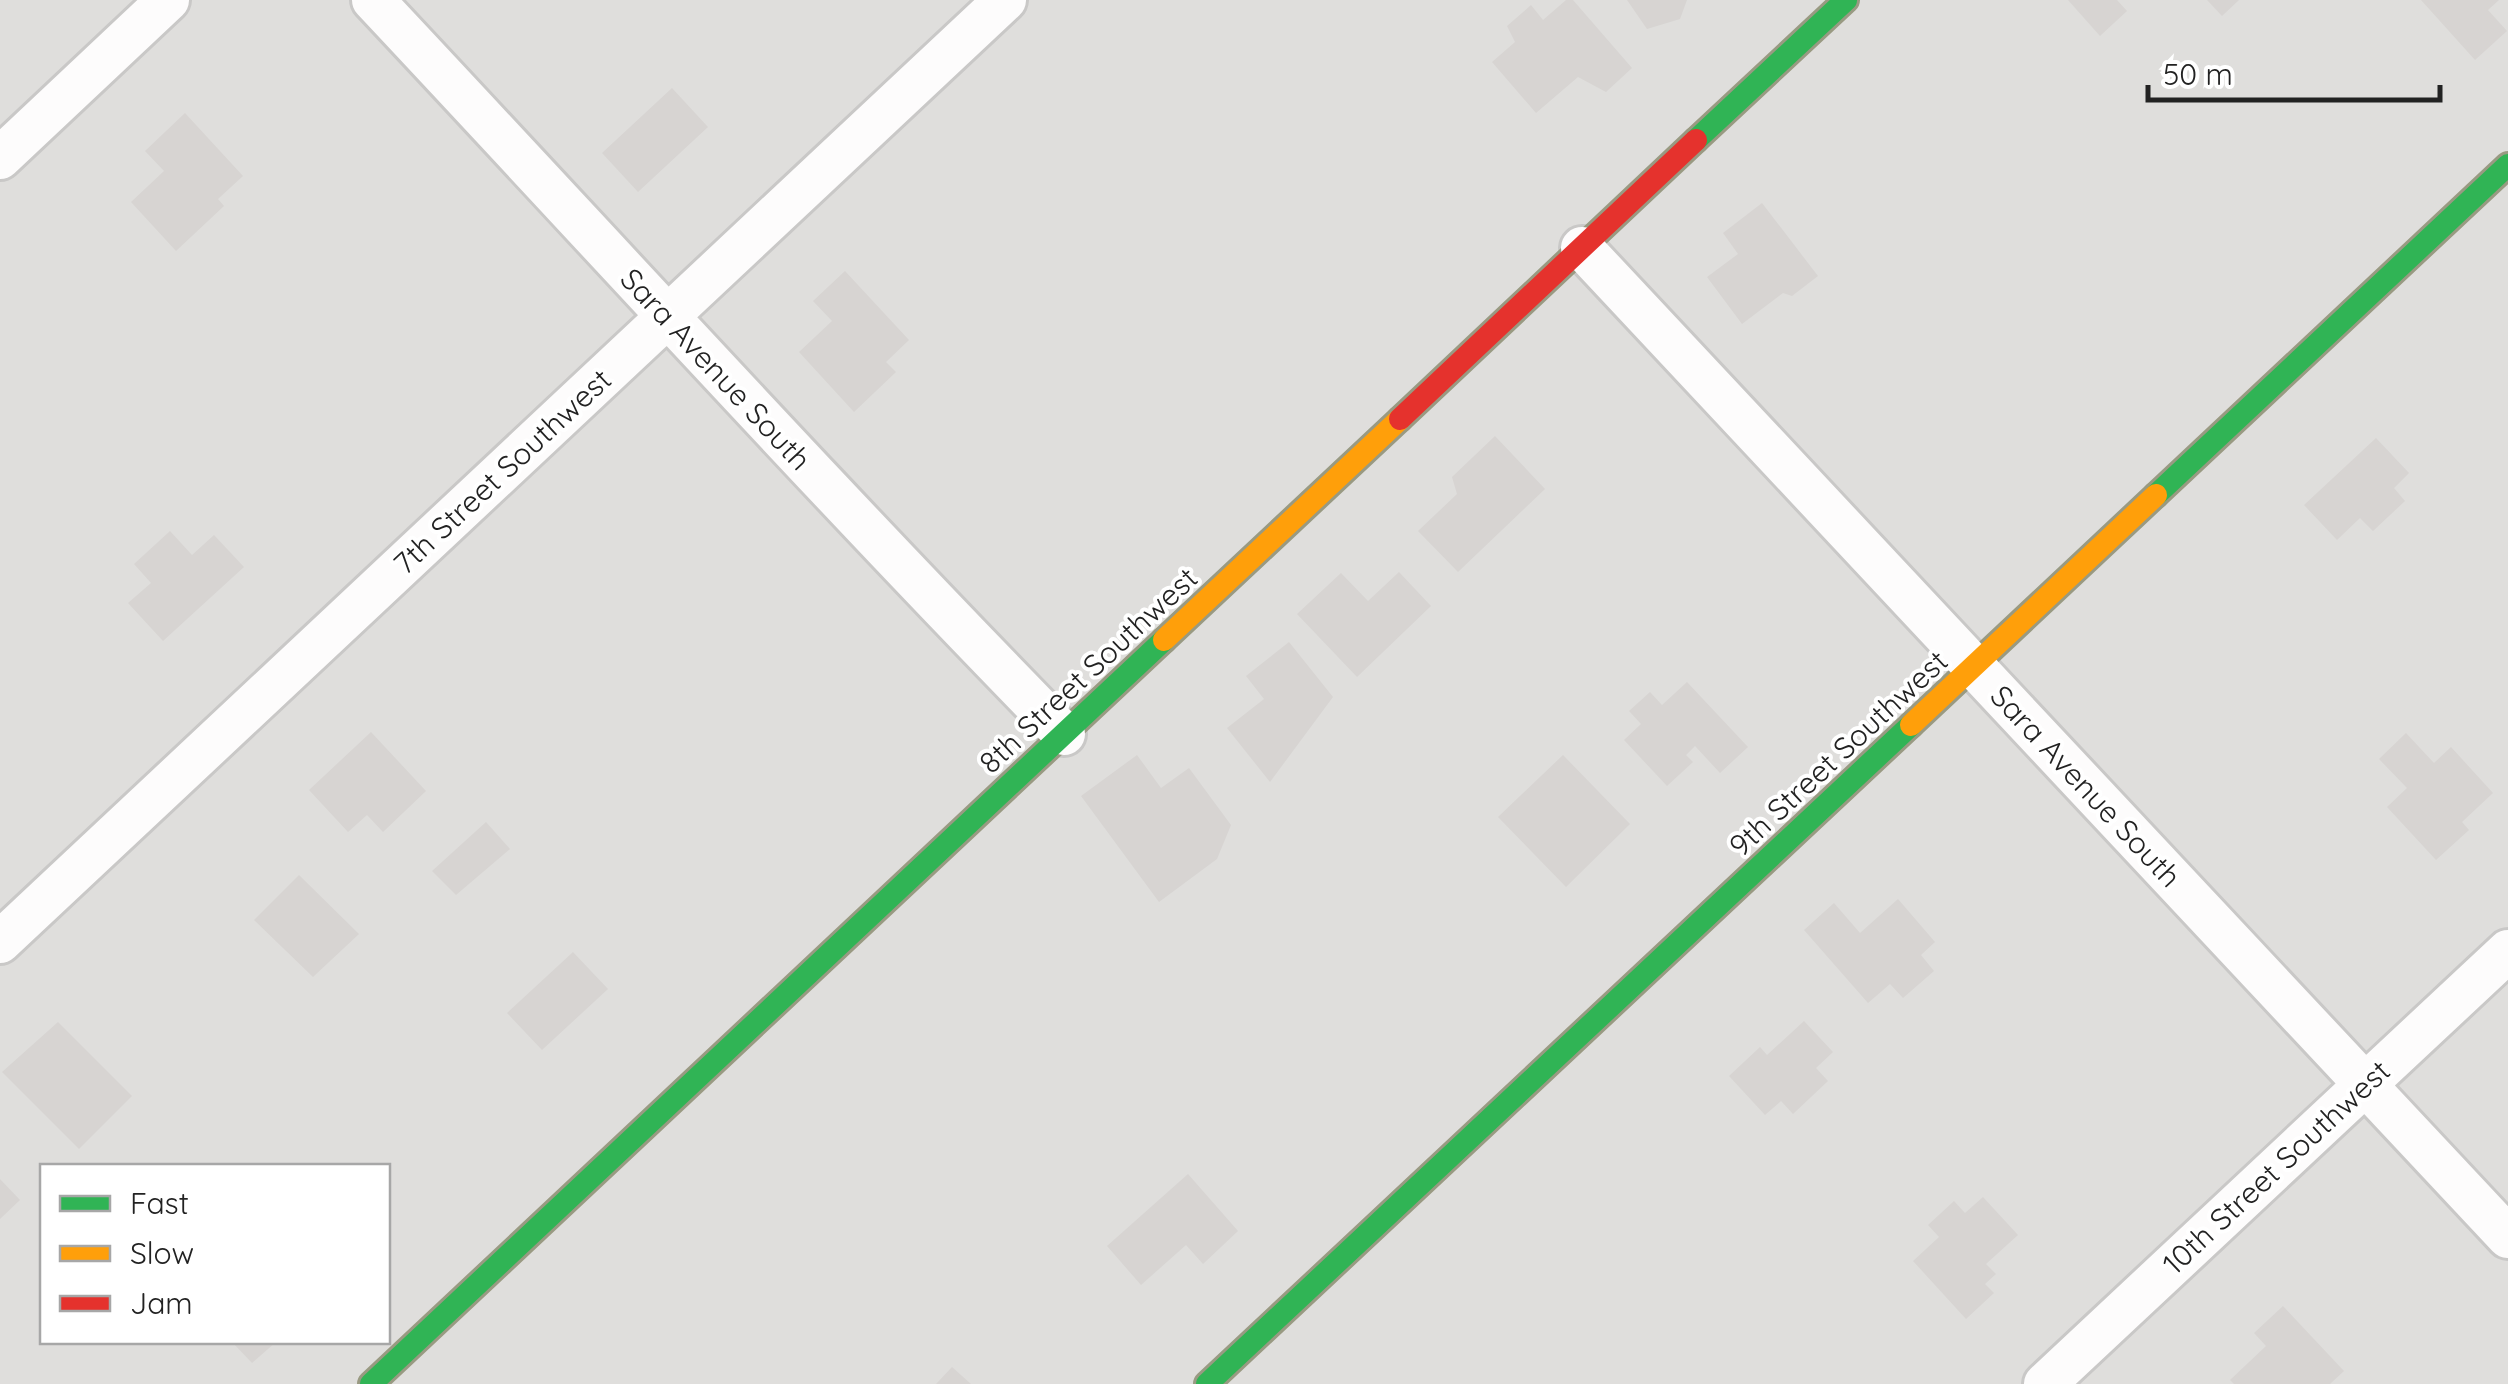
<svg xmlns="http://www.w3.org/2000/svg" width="2508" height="1384" viewBox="0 0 2508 1384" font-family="Quicksand,sans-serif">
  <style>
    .residential { fill: #dfdedc; fill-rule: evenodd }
    .building { fill: #d7d4d2 }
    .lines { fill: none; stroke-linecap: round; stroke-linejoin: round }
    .street-casing { stroke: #c9c8c7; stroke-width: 48 }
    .fast-casing { stroke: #999a82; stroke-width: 28 }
    .slow-casing { stroke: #999a82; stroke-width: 28 }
    .jam-casing { stroke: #999a82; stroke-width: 28 }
    .street { stroke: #fdfcfc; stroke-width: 42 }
    .fast { stroke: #30b455; stroke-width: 22 }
    .slow { stroke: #ff9f0a; stroke-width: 22 }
    .jam { stroke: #e5322d; stroke-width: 22 }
    .labels { text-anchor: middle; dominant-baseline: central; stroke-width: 8; stroke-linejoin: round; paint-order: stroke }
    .street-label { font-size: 30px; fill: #222; stroke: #fff }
  </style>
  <rect width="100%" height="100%" fill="#f0eeeb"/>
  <path class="residential" d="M 0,0 L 2508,0 L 2508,1384 L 0,1384 ZM 42,1166 L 388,1166 L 388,1342 L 42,1342 Z"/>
  <path class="building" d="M 1566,0 L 1573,0 L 1632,68 L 1606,92 L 1578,77 L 1536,113 L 1492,62 L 1515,42 L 1507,26 L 1531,5 L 1543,20 Z
    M 1627,0 L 1687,0 L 1680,19 L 1647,29 Z
    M 2068,0 L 2117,0 L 2127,11 L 2100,36 Z
    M 2207,0 L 2239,0 L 2222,16 Z
    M 2421,0 L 2499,0 L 2488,10 L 2507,31 L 2475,60 Z
    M 672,88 L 708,127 L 638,192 L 602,153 Z
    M 185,113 L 243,176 L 218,199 L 224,206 L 176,251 L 131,202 L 164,171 L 145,151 Z
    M 1762,203 L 1818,276 L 1792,296 L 1783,293 L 1742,324 L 1707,277 L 1738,254 L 1723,233 Z
    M 845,271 L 909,340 L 886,362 L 896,372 L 854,412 L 799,352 L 832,321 L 813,301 Z
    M 1495,436 L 1545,489 L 1458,572 L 1418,531 L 1457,494 L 1452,477 Z
    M 2376,438 L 2409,473 L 2394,488 L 2405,501 L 2373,531 L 2360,518 L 2337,540 L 2304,505 Z
    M 170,531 L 192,555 L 214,535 L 244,567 L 163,641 L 128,603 L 151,583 L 134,564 Z
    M 1399,572 L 1431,606 L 1357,677 L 1297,614 L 1341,573 L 1368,601 Z
    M 1289,642 L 1333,697 L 1270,782 L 1227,728 L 1264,699 L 1246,676 Z
    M 1687,682 L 1748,747 L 1720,773 L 1695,746 L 1686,755 L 1693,762 L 1667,786 L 1624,740 L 1641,724 L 1629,711 L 1650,692 L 1662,705 Z
    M 371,732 L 426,791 L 383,832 L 367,815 L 348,832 L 309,790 Z
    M 2406,733 L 2434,763 L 2451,747 L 2493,793 L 2462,822 L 2469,830 L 2436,860 L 2387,807 L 2407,788 L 2379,759 Z
    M 1137,755 L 1161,788 L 1189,768 L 1231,825 L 1217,859 L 1159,902 L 1081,796 Z
    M 1563,755 L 1630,824 L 1566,887 L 1498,817 Z
    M 486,822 L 510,849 L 456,895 L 432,871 Z
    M 299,875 L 359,934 L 313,977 L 254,920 Z
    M 1898,899 L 1935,942 L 1921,955 L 1934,971 L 1903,998 L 1890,984 L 1868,1003 L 1804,930 L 1834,903 L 1860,933 Z
    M 573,952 L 608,989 L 542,1050 L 507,1013 Z
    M 1804,1021 L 1833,1052 L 1816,1068 L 1828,1081 L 1793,1114 L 1781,1101 L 1765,1115 L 1729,1076 L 1760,1047 L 1767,1055 Z
    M 58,1022 L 132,1096 L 79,1149 L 2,1072 Z
    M 1188,1174 L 1238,1231 L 1203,1264 L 1186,1245 L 1141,1285 L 1107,1246 Z
    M 0,1179 L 20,1200 L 0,1219 Z
    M 1983,1197 L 2018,1235 L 1986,1264 L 1996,1274 L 1985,1284 L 1994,1293 L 1966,1319 L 1913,1261 L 1939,1237 L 1928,1225 L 1954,1201 L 1965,1213 Z
    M 2283,1306 L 2344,1371 L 2330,1384 L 2234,1384 L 2230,1380 L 2266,1346 L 2254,1333 Z
    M 232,1342 L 276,1342 L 252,1363 Z
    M 952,1367 L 971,1384 L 936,1384 Z"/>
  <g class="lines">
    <g class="street-casing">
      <path id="street" d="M 373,0 C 603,245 829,494 1064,734
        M 0,158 L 168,0
        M 1582,248 L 2508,1237
        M 0,942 L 1005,0
        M 2045,1384 L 2508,951"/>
    </g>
    <g class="fast-casing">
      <path id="fast" d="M 1696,140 L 1846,0
        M 2156,495 L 2508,165
        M 371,1384 L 1164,640
        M 1207,1384 L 1911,725"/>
    </g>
    <g class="slow-casing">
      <path id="slow" d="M 1164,640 L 1400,419
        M 1911,725 L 2156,495"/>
    </g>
    <g class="jam-casing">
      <path id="jam" d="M 1400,419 L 1696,140"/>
    </g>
    <use href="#street" class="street"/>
    <use href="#fast" class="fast"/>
    <use href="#slow" class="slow"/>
    <use href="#jam" class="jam"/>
  </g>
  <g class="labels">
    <g class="street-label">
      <text transform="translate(716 369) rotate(47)">Sara Avenue South</text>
      <text transform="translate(502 471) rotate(-43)">7th Street Southwest</text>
      <text transform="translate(1088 670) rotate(-43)">8th Street Southwest</text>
      <text transform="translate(1838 753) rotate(-43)">9th Street Southwest</text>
      <text transform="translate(2086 786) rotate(47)">Sara Avenue South</text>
      <text transform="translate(2276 1167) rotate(-43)">10th Street Southwest</text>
    </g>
  </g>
  <rect x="40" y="1164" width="350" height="180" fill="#ffffff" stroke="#a7a7a7" stroke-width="2.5"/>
  <rect x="60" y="1196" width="50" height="15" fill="#30b455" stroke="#a7a7a7" stroke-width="2.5"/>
  <text x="130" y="1214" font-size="30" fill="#222222">Fast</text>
  <rect x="60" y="1246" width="50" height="15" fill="#ff9f0a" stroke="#a7a7a7" stroke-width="2.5"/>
  <text x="130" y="1264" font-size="30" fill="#222222">Slow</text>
  <rect x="60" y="1296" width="50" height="15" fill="#e5322d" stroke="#a7a7a7" stroke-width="2.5"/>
  <text x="130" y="1314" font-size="30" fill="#222222">Jam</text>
  <path d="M2148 85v15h292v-15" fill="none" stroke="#222222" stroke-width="5"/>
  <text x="2163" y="85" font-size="30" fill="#222222" stroke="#ffffff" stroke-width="8" paint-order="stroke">50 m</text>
</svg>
